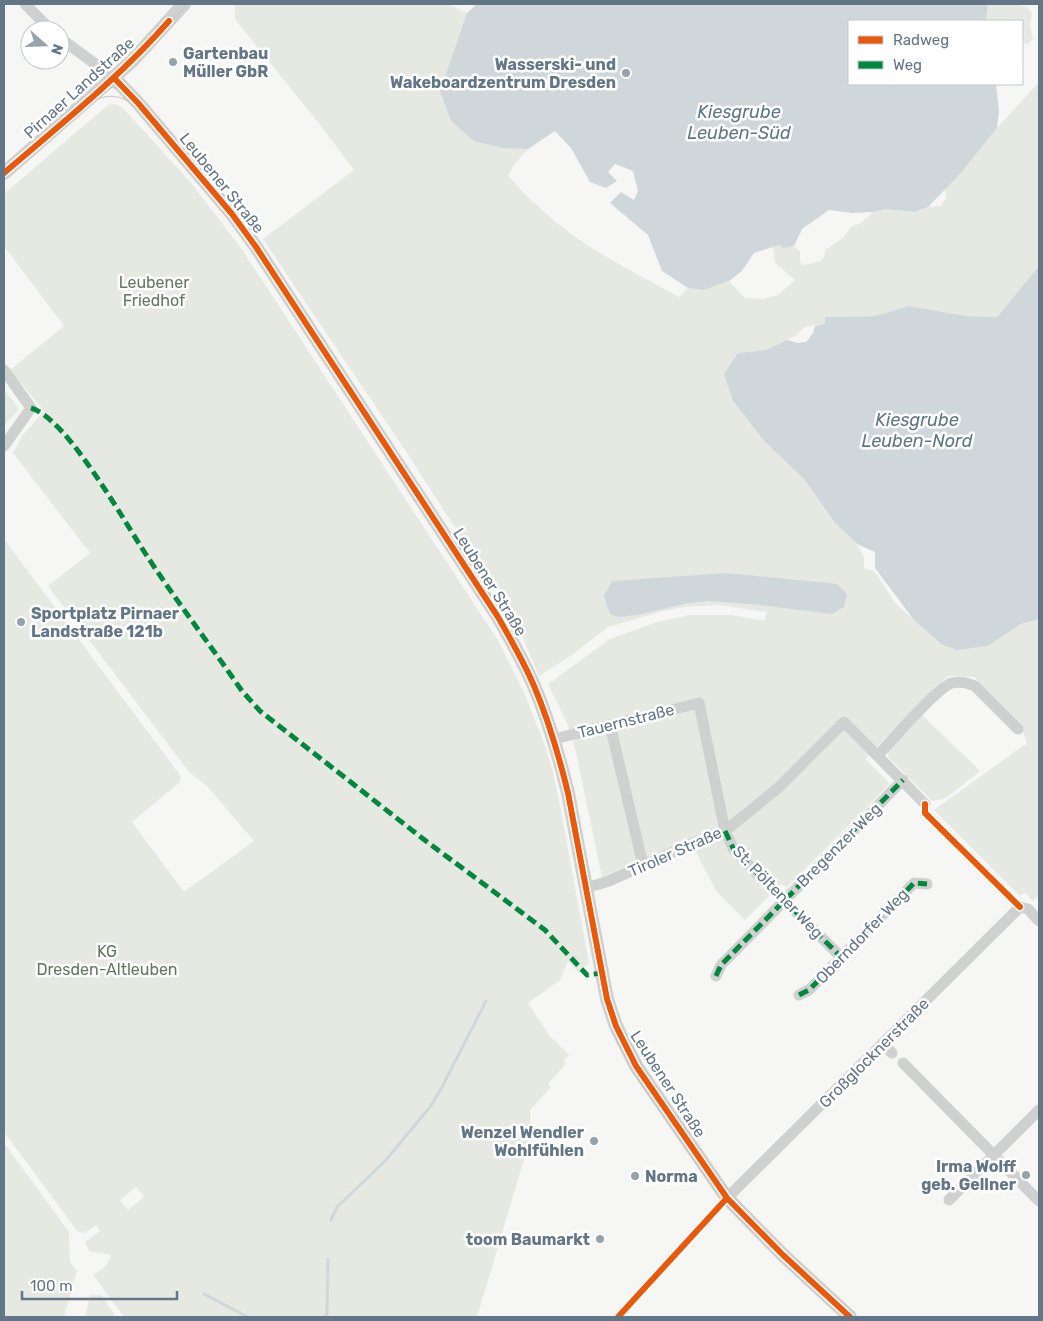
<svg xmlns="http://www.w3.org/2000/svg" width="1043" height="1321" viewBox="0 0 1043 1321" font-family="Rubik,sans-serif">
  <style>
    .green { fill: #e5e9e2; fill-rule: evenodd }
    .water { fill: #d0d7da }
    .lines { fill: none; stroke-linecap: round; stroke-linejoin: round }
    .stream { stroke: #d0d7da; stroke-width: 3 }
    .minor { stroke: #cfd1d1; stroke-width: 11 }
    .tertiary { stroke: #cfd1d1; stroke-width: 14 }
    .tram { stroke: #c5c6c7; stroke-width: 1 }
    .quiet { stroke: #00873e; stroke-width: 5; stroke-dasharray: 10 5; stroke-linecap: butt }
    .cycleway-casing { stroke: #fff; stroke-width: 9 }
    .cycleway { stroke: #e8590c; stroke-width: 6 }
    .poi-dot { fill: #96a3ad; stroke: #fff; stroke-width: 2 }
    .labels { text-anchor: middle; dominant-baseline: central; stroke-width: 5; stroke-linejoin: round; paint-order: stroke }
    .poi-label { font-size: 16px; font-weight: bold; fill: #637687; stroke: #fff; text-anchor: end }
    .street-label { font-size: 16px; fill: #637687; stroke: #fff }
    .park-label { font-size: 16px; fill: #63785f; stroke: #fff }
    .water-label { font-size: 18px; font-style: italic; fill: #5f7883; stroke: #fff }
  </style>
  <rect width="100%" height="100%" fill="#f6f6f4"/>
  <path class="green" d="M 235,4 L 448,4 L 467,13 L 440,91 L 503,148 L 528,149 L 514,165 L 508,176 C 527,197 547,216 570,233 C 604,258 643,277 679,297 L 688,288 L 704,290 L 729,281 L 745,298 L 763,299 L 778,295 L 795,280 L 775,263 L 773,247 L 779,245 L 783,248 L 794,246 L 800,251 L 800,263 L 803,265 L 818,262 L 824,258 L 825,250 L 843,238 L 851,227 L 861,223 L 873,212 L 885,209 L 914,212 L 928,207 L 941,206 L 946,198 L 945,188 L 959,175 L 997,128 L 1039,82 L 1039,266 L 997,317 L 966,316 L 909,306 L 875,316 L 826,317 L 825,324 L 805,327 L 795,336 L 766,350 L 738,353 L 725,374 L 733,401 L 765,442 L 804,479 L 835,523 L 857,544 L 864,557 L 864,568 L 874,571 L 895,603 L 941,644 L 988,646 L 1021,624 L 1039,619 L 1039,895 L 1033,901 L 1025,892 L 1020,896 L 934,810 L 1027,743 L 1020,723 L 974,677 L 948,676 L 865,759 L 890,784 L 787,887 L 781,884 L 745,920 L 716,891 L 694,848 L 604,887 L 576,752 L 567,723 L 548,684 L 610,639 L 657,622 L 690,615 L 733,615 L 764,621 L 767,612 L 719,605 L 684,607 L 660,612 L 608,627 L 572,655 L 539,676 L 517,624 L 407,453 L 263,239 L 354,170 L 321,126 L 235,19 Z
    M 988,4 L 1019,4 L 1019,6 L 1026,6 L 1032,13 L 1030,26 L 1033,39 L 1027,45 L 1022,41 L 1022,21 L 986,21 Z
    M 112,104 L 118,105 L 125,110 L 192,184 L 241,248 L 499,642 L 525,695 L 544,743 L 553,772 L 560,806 L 589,963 L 579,973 L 568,961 L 560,980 L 528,1003 L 549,1035 L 569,1055 L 563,1061 L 566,1064 L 548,1084 L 551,1087 L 530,1110 L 531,1136 L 477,1317 L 124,1317 L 93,1275 L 106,1266 L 111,1255 L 89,1251 L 85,1242 L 100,1231 L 96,1225 L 84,1233 L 78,1232 L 4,1132 L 4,539 L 180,775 L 180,782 L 132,822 L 184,892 L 254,841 L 207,786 L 189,772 L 48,586 L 90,553 L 13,453 L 22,436 L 44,411 L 10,370 L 64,326 L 4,246 L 4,194 L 108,105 ZM 136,1187 L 144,1197 L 128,1210 L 120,1200 Z
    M 4,389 L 19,409 L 4,426 Z
    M 922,715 L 980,771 L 946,798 L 932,801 L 888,757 L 888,749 Z
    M 4,1143 L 69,1232 L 70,1263 L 77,1270 L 64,1317 L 4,1317 Z
    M 90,1295 L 101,1295 L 116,1317 L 85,1317 Z"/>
  <path class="water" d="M 477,4 L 988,4 L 986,21 L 849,21 L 849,84 L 996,84 L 999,111 L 997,128 L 959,175 L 928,207 L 914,212 L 885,209 L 873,212 L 853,213 L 829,210 L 802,229 L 794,246 L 783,248 L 779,245 L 754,253 L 741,272 L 729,281 L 704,290 L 688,288 L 662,271 L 648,235 L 610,203 L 621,192 L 634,200 L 638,191 L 633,171 L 615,164 L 608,172 L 617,181 L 606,188 L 590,182 L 571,148 L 555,131 L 528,149 L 503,148 L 474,141 L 451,121 L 440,91 L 467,13 Z
    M 1039,266 L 1039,619 L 1021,624 L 988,646 L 957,650 L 941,644 L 914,620 L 875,568 L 875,552 L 857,544 L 835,523 L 804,479 L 765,442 L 733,401 L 724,374 L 738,353 L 766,350 L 787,340 L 798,343 L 806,342 L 813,333 L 815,326 L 825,324 L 825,317 L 875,316 L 909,306 L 966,316 L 997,317 Z
    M 726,573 L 837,584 L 847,594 L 844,607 L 832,614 L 751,604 L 708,601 L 688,603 L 638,615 L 619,617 L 610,614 L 604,596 L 612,581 Z"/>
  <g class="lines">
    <path class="stream" d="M 331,1220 L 337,1207 L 385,1161 L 430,1107 L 442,1087 L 486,1001
      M 204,1294 L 248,1317
      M 324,1317 L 327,1314 L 328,1259"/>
    <path class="minor" d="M 25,4 L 51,30
      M 60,38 L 114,78
      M 4,370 L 31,408 L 4,446
      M 610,725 L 643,865
      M 554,739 L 699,703 L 725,831 L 734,850 L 841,957
      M 878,755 C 892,741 937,687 952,683 C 960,681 968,683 975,686 L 1018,729
      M 586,888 L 609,881 L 691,844 L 725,831 L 778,788 L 844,722 L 925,804
      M 716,976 L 721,965 L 903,780
      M 799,995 L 809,990 L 914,883 L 927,884
      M 883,1044 L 892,1053
      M 903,1063 L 1039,1201
      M 727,1198 L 1020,907 L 1028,909 L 1039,921
      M 949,1200 L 1039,1110"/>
    <path class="tertiary" d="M 114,78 L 138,103 L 232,214 L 256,247 L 498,617 C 511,640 524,662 534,686 C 549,721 559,756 568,793 L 607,999 L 616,1026 L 636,1066 L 727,1198 L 783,1255 L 850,1317
      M 4,173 L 132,61 L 184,4"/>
    <path class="tram" d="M 95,91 C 110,86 122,86 135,95 L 237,216 L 257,245 L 501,616 L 536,685 L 564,764 L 590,887 L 610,998 L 620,1024 L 645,1070 L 718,1177 L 764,1233 L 854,1317
      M 90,102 C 113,91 126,96 143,115
      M 4,176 L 129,68 L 187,4
      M 606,1005 L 617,1041 L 637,1078 L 717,1193 L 742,1221 L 761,1237"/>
    <path class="quiet" d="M 31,408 C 67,418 125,523 147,556 C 177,602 211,646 242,691 L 260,711 L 422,838 L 545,930 L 587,975 L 602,973
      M 725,831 L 734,850 L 841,957
      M 716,976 L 721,965 L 903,780
      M 799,995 L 809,990 L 914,883 L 927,884"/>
    <g class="cycleway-casing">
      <path id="cycleway" d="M 114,78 L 138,103 L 232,214 L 256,247 L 498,617 C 511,640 524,662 534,686 C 549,721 559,756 568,793 L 607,999 L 616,1026 L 636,1066 L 727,1198 L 783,1255 L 850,1317
        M 4,173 C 61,124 120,77 169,21
        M 925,804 L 925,813 L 1020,907
        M 618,1317 L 727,1198"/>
    </g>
    <use href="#cycleway" class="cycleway"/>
  </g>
  <g class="poi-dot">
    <circle cx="173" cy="62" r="5"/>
    <circle cx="626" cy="73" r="5"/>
    <circle cx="21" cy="622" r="5"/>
    <circle cx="594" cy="1141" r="5"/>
    <circle cx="1026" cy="1175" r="5"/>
    <circle cx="635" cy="1176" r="5"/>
    <circle cx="600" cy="1239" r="5"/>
  </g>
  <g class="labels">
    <g class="poi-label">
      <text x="183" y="53" text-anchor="start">Gartenbau<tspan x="183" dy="18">Müller GbR</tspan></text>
      <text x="616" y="64">Wasserski- und<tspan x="616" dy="18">Wakeboardzentrum Dresden</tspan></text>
      <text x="31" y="613" text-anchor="start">Sportplatz Pirnaer<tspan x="31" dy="18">Landstraße 121b</tspan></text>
      <text x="584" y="1132">Wenzel Wendler<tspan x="584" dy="18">Wohlfühlen</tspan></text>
      <text x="1016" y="1166">Irma Wolff<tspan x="1016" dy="18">geb. Gellner</tspan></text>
      <text x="645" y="1176" text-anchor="start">Norma</text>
      <text x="590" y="1239">toom Baumarkt</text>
    </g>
    <g class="street-label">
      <text transform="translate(79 88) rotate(-42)">Pirnaer Landstraße</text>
      <text transform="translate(222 183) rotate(51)">Leubener Straße</text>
      <text transform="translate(490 582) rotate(58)">Leubener Straße</text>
      <text transform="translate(626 721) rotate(-14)">Tauernstraße</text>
      <text transform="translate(839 845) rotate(-45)">Bregenzer Weg</text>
      <text transform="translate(675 852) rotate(-24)">Tiroler Straße</text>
      <text transform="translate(778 892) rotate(46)">St. Pöltener Weg</text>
      <text transform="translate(862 936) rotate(-46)">Oberndorfer Weg</text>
      <text transform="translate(874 1053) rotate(-45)">Großglocknerstraße</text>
      <text transform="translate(668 1084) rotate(57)">Leubener Straße</text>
    </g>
    <g class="park-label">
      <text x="154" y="282">Leubener<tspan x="154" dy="18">Friedhof</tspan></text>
      <text x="107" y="951">KG<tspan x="107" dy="18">Dresden-Altleuben</tspan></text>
    </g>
    <g class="water-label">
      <text x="739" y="112">Kiesgrube<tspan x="739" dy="21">Leuben-Süd</tspan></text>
      <text x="917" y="420">Kiesgrube<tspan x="917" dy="21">Leuben-Nord</tspan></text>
    </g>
  </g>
  <rect width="1043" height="1321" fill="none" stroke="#637687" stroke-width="10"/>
  <rect x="848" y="20" width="175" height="65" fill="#ffffff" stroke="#c1c8cf"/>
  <rect x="858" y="36" width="25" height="8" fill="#e8590c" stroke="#c1c8cf"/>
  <text x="893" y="45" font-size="15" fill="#637687">Radweg</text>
  <rect x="858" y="61" width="25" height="8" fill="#00873e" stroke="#c1c8cf"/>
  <text x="893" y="70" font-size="15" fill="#637687">Weg</text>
  <g transform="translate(45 45) rotate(110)"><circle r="24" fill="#ffffff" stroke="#c1c8cf"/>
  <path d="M0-4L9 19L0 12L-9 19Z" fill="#96a3ad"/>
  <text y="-8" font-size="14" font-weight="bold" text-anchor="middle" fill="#637687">N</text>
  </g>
  <path d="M22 1291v8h155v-8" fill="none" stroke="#637687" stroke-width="2.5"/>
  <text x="30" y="1291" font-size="15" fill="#637687" stroke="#ffffff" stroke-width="4" paint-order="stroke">100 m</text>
</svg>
